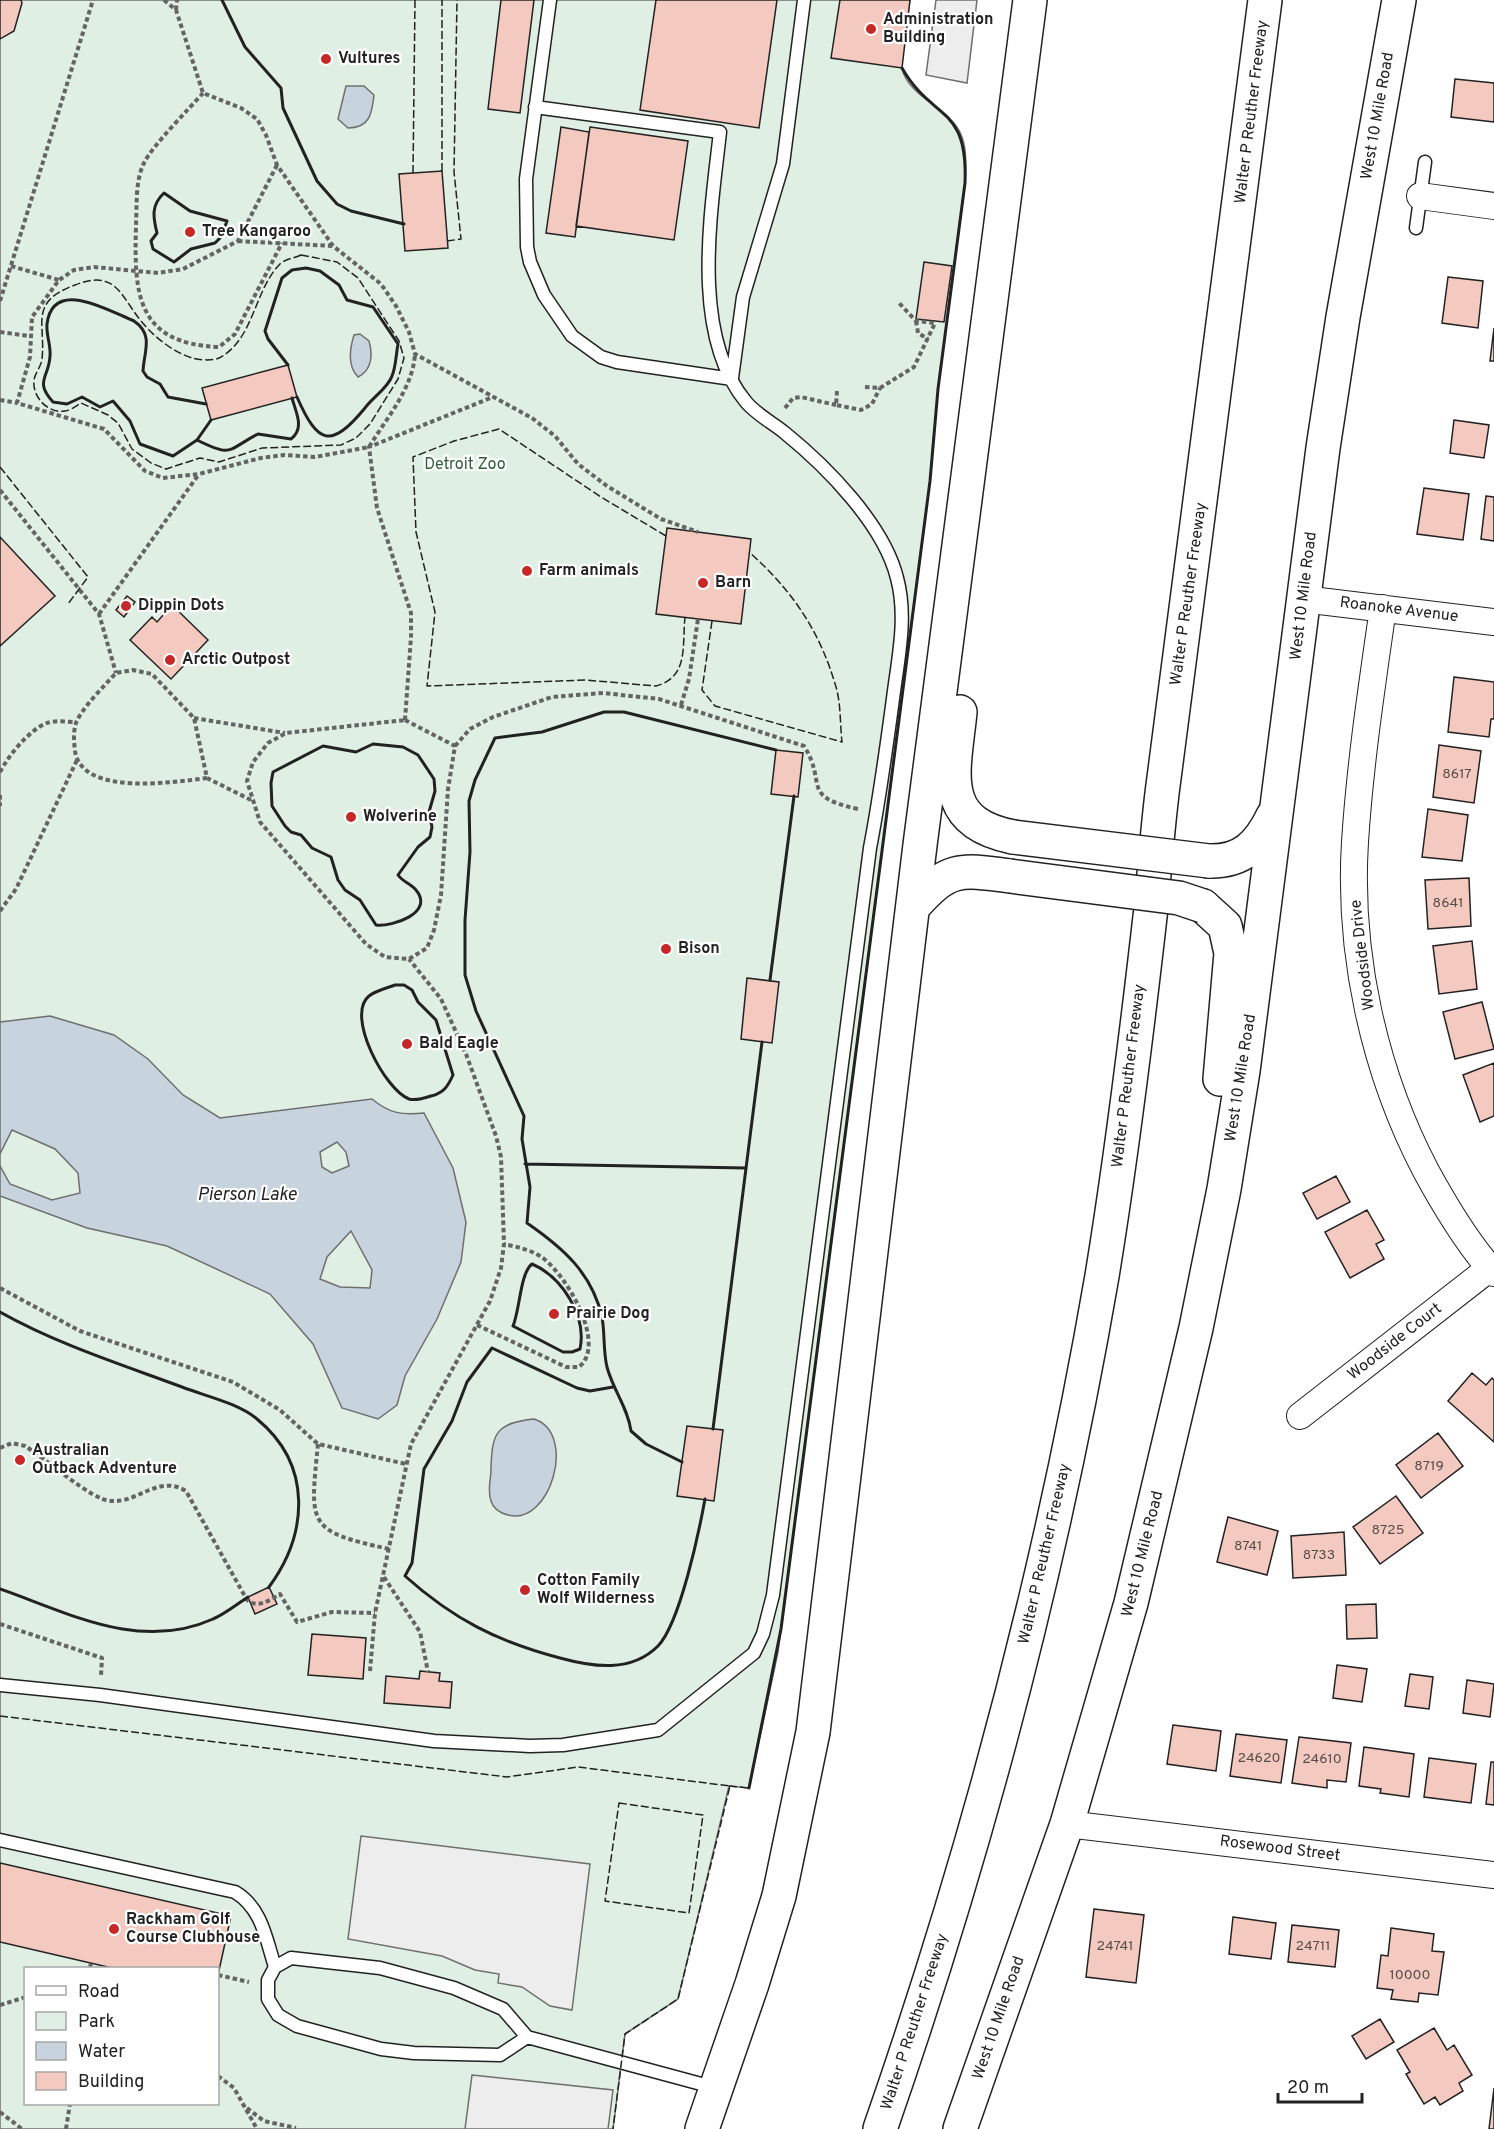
<svg xmlns="http://www.w3.org/2000/svg" width="1494" height="2129" viewBox="0 0 1494 2129" font-family="Overpass,sans-serif">
  <style>
    .green { fill: #e0efe3; stroke: #6f6f6f; stroke-width: 1.5; fill-rule: evenodd }
    .parking { fill: #ededed; stroke: #6f6f6f; stroke-width: 1.5 }
    .water { fill: #c7d3dd; stroke: #6f6f6f; stroke-width: 1.5; fill-rule: evenodd }
    .building { fill: #f3c9c0; stroke: #222; stroke-width: 1.5 }
    .lines { fill: none; stroke-linecap: round; stroke-linejoin: round }
    .lane-casing { stroke: #222; stroke-width: 15 }
    .street-casing { stroke: #222; stroke-width: 28 }
    .secondary-casing { stroke: #222; stroke-width: 36 }
    .highway-casing { stroke: #222; stroke-width: 36 }
    .path { stroke: #646464; stroke-width: 4; stroke-dasharray: 4.5 3; stroke-linecap: butt }
    .lane { stroke: #fff; stroke-width: 12 }
    .street { stroke: #fff; stroke-width: 26 }
    .secondary { stroke: #fff; stroke-width: 33 }
    .highway { stroke: #fff; stroke-width: 33 }
    .secondary-bridge-casing { stroke: #222; stroke-width: 36; stroke-linecap: butt }
    .secondary-bridge { stroke: #fff; stroke-width: 33 }
    .fence { stroke: #222; stroke-width: 1.5; stroke-dasharray: 8 3; stroke-linecap: butt }
    .wall { stroke: #222; stroke-width: 3 }
    .poi-dot { fill: #c62828; stroke: #fff; stroke-width: 2 }
    .labels { text-anchor: middle; dominant-baseline: central; stroke-width: 4.5; stroke-linejoin: round; paint-order: stroke }
    .number-label { font-size: 14px; fill: #564c4a }
    .poi-label { font-size: 16px; font-weight: bold; fill: #222; stroke: #fff; text-anchor: start }
    .street-label { font-size: 16px; fill: #222; stroke: #fff }
    .park-label { font-size: 16px; fill: #2f5e38; stroke: #fff }
    .water-label { font-size: 18px; font-style: italic; fill: #222; stroke: #fff }
  </style>
  <rect width="100%" height="100%" fill="#fff"/>
  <path class="green" d="M 0,0 L 910,0 C 908,14 900,57 902,69 C 910,99 951,107 962,137 C 967,151 966,168 965,183 L 938,389 L 930,481 L 778,1652 L 749,1788 L 729,1786 L 678,1999 L 625,2034 L 613,2129 L 0,2129 ZM 26,1968 L 218,1968 L 218,2104 L 26,2104 Z"/>
  <path class="parking" d="M 936,0 L 977,0 L 967,83 L 926,75 Z
    M 361,1836 L 590,1864 L 572,2010 L 550,2006 L 522,1987 L 498,1983 L 499,1974 L 475,1970 L 442,1956 L 348,1939 Z
    M 472,2075 L 613,2090 L 608,2129 L 465,2129 Z"/>
  <path class="water" d="M 346,86 L 364,86 L 374,95 C 372,113 370,128 348,128 L 338,119 Z
    M 360,334 L 369,341 C 373,355 372,370 358,377 C 347,366 350,348 354,335 Z
    M 50,1016 L 114,1035 L 148,1059 L 183,1095 L 220,1118 L 372,1099 C 390,1114 402,1115 424,1113 L 453,1168 L 466,1222 L 461,1262 L 437,1319 L 405,1376 L 397,1405 L 378,1419 L 342,1408 L 313,1344 L 270,1294 L 167,1246 L 87,1228 L 0,1196 L 0,1166 L 10,1184 L 52,1200 L 80,1193 L 78,1173 L 55,1149 L 12,1130 L 0,1154 L 0,1022 ZM 337,1142 L 346,1152 L 349,1166 L 332,1173 L 322,1167 L 320,1152 ZM 351,1231 L 372,1270 L 370,1288 L 340,1287 L 320,1279 L 327,1257 Z
    M 534,1419 C 578,1433 550,1527 508,1515 C 500,1513 493,1508 491,1501 C 487,1489 491,1481 491,1469 C 492,1434 495,1423 534,1419 Z"/>
  <path class="building" d="M 0,0 L 21,0 L 22,3 L 14,31 L 0,39 Z
    M 501,0 L 534,0 L 520,113 L 488,109 Z
    M 656,0 L 777,0 L 759,128 L 640,110 Z
    M 840,0 L 910,0 L 902,68 L 831,58 Z
    M 1455,79 L 1494,83 L 1494,122 L 1451,117 Z
    M 561,127 L 589,132 L 575,237 L 546,233 Z
    M 590,127 L 688,141 L 674,240 L 576,226 Z
    M 442,171 L 448,248 L 405,251 L 399,174 Z
    M 924,262 L 952,266 L 944,322 L 916,319 Z
    M 1448,277 L 1483,281 L 1478,328 L 1442,323 Z
    M 1494,328 L 1494,361 L 1490,361 Z
    M 288,365 L 297,397 L 211,420 L 202,388 Z
    M 1454,420 L 1489,425 L 1484,458 L 1450,453 Z
    M 1424,488 L 1469,494 L 1463,540 L 1417,534 Z
    M 1486,496 L 1494,497 L 1494,541 L 1481,539 Z
    M 667,528 L 751,539 L 741,624 L 656,614 Z
    M 0,537 L 55,596 L 0,646 Z
    M 127,596 L 135,602 L 124,617 L 116,610 Z
    M 172,605 L 208,640 L 171,679 L 130,640 L 152,617 L 157,622 Z
    M 1454,677 L 1494,682 L 1494,719 L 1491,719 L 1489,737 L 1448,732 Z
    M 1439,745 L 1481,751 L 1474,803 L 1433,797 Z
    M 776,750 L 803,753 L 798,797 L 771,794 Z
    M 1428,809 L 1468,815 L 1462,861 L 1422,857 Z
    M 1469,878 L 1471,926 L 1428,929 L 1425,880 Z
    M 1472,941 L 1477,989 L 1439,994 L 1433,946 Z
    M 747,978 L 779,982 L 772,1043 L 741,1039 Z
    M 1482,1002 L 1494,1049 L 1455,1059 L 1443,1012 Z
    M 1494,1063 L 1494,1116 L 1480,1122 L 1463,1075 Z
    M 1336,1176 L 1350,1202 L 1317,1219 L 1303,1193 Z
    M 1367,1210 L 1384,1240 L 1376,1244 L 1384,1259 L 1350,1278 L 1325,1232 Z
    M 1472,1373 L 1486,1385 L 1492,1378 L 1494,1380 L 1494,1442 L 1448,1401 Z
    M 687,1426 L 723,1430 L 714,1501 L 677,1496 Z
    M 1438,1433 L 1463,1466 L 1421,1498 L 1396,1465 Z
    M 1396,1496 L 1423,1533 L 1380,1564 L 1353,1527 Z
    M 1228,1517 L 1278,1531 L 1267,1575 L 1217,1562 Z
    M 1344,1532 L 1346,1575 L 1293,1578 L 1291,1536 Z
    M 269,1587 L 277,1604 L 255,1614 L 248,1597 Z
    M 1376,1604 L 1377,1638 L 1347,1639 L 1346,1605 Z
    M 312,1634 L 366,1638 L 363,1679 L 308,1675 Z
    M 1337,1665 L 1367,1669 L 1362,1702 L 1333,1698 Z
    M 420,1671 L 440,1673 L 439,1681 L 452,1682 L 450,1708 L 384,1703 L 386,1676 L 419,1679 Z
    M 1410,1674 L 1433,1677 L 1429,1709 L 1405,1706 Z
    M 1467,1680 L 1494,1684 L 1490,1717 L 1463,1713 Z
    M 1173,1725 L 1221,1731 L 1216,1771 L 1167,1764 Z
    M 1236,1734 L 1287,1740 L 1281,1783 L 1230,1776 Z
    M 1299,1737 L 1351,1743 L 1346,1782 L 1327,1780 L 1327,1788 L 1292,1783 Z
    M 1364,1747 L 1414,1754 L 1409,1797 L 1380,1793 L 1381,1789 L 1359,1786 Z
    M 1429,1758 L 1476,1764 L 1471,1803 L 1424,1797 Z
    M 1491,1762 L 1494,1762 L 1494,1805 L 1486,1804 Z
    M 0,1863 L 231,1916 L 218,1975 L 218,1968 L 112,1968 L 0,1942 Z
    M 1094,1909 L 1144,1915 L 1136,1983 L 1086,1977 Z
    M 1233,1917 L 1276,1923 L 1271,1959 L 1229,1954 Z
    M 1292,1925 L 1339,1930 L 1335,1967 L 1288,1962 Z
    M 1391,1928 L 1434,1934 L 1432,1951 L 1444,1952 L 1438,1995 L 1419,1993 L 1418,2002 L 1391,1999 L 1393,1990 L 1377,1988 L 1381,1955 L 1388,1956 Z
    M 1380,2019 L 1394,2042 L 1366,2059 L 1352,2036 Z
    M 1434,2028 L 1447,2050 L 1454,2045 L 1472,2075 L 1459,2083 L 1463,2091 L 1440,2105 L 1435,2097 L 1424,2104 L 1406,2074 L 1410,2072 L 1397,2050 Z
    M 1494,2088 L 1494,2129 L 1489,2129 Z"/>
  <g class="lines">
    <g class="lane-casing">
      <path id="lane" d="M 550,0 L 526,179 L 527,247 L 530,262 L 544,295 L 572,336 L 601,357 L 617,362 L 732,379
        M 1416,228 L 1425,162
        M 732,378 L 743,297 L 783,164 L 804,0
        M 0,1685 L 100,1695 L 434,1741 L 530,1746 L 563,1745 L 658,1730 L 754,1653 L 763,1634 L 773,1595 L 870,848 C 880,796 887,744 894,691 C 899,654 907,615 897,578 C 884,525 827,467 785,433 C 773,423 757,415 746,402 C 690,334 711,213 720,132 L 535,107
        M 0,1840 L 235,1892 C 262,1908 266,1939 275,1967
        M 527,2037 L 500,2055 L 414,2053 L 381,2049 L 297,2026 L 278,2015 L 268,1999 L 268,1980 L 275,1967 L 291,1958 L 380,1968 L 454,1988 L 503,2009 L 527,2037 L 716,2088"/>
    </g>
    <g class="street-casing">
      <path id="street" d="M 1420,196 L 1494,206
        M 1303,599 L 1494,622
        M 1383,608 C 1372,685 1360,764 1355,842 C 1348,954 1374,1072 1426,1171 C 1445,1206 1467,1243 1494,1273
        M 1300,1416 L 1490,1268
        M 1067,1824 L 1494,1875"/>
    </g>
    <g class="secondary-casing">
      <path id="secondary" d="M 960,712 C 954,772 937,822 1013,837
        M 1209,861 C 1242,862 1259,845 1273,816
        M 1203,906 L 1225,926 L 1231,953 L 1220,1079
        M 913,907 C 948,867 959,869 1010,876
        M 702,2129 L 752,1984 L 779,1896 L 813,1732 L 920,845 L 1030,0
        M 960,2129 L 1067,1824 L 1131,1603 L 1196,1328 L 1224,1189 L 1243,1071 L 1323,448 L 1343,317 L 1399,0"/>
    </g>
    <g class="highway-casing">
      <path id="highway" d="M 880,2129 C 977,1851 1052,1566 1102,1276 C 1122,1154 1137,1031 1151,908 C 1155,865 1158,821 1164,778 C 1197,519 1232,259 1265,0"/>
    </g>
    <path class="path" d="M 164,0 L 176,10 L 203,93 L 241,108 L 257,119 L 266,135 L 277,165 L 333,246 L 381,284 L 396,306 L 409,332 L 415,354 L 532,418 L 555,436 L 578,464 L 607,486 L 661,519 L 698,532
      M 176,10 L 177,0
      M 203,93 C 189,109 152,146 144,163 C 135,181 137,206 136,226 C 134,293 136,344 219,347 L 235,334 L 282,243
      M 277,165 L 238,241 L 183,269 L 158,273 L 94,267 L 74,270 L 59,280 L 32,317 L 30,357 L 17,403 L 104,429 L 145,471 L 163,478 L 199,474 L 261,458 L 284,455 L 315,457 L 369,447 C 386,419 413,388 415,354
      M 238,241 L 333,246
      M 11,266 L 59,280
      M 0,301 L 93,0
      M 916,321 L 918,333 L 928,339
      M 0,332 L 29,336
      M 865,387 L 880,388 L 914,367 L 935,323 L 916,321 L 898,302
      M 837,391 L 836,405 L 861,410 L 872,404 L 880,388
      M 0,400 L 17,403
      M 785,408 L 793,398 L 801,397 L 836,405
      M 0,490 L 99,614 L 116,673
      M 99,614 L 199,474
      M 681,705 L 689,679 L 698,619
      M 194,718 L 285,733
      M 405,720 L 455,746 L 448,789 L 441,895 L 434,930 L 427,948 L 409,959 L 385,957 L 366,944 L 260,822 L 247,781 L 253,762 L 268,743 L 286,733 Z
      M 405,720 L 411,637 L 411,613 L 377,508 L 369,447 L 493,397
      M 455,746 L 470,729 L 493,717 L 552,697 L 603,693 L 659,699 L 804,746 C 828,784 799,796 858,809
      M 0,772 C 9,755 29,730 47,723 C 55,720 68,722 76,722
      M 207,778 C 174,782 82,797 75,751 C 74,742 73,732 76,723 C 81,709 105,685 116,673 L 133,670 L 152,674 L 194,718 L 207,778 L 253,801
      M 0,795 L 0,806
      M 0,911 L 16,889 L 77,760
      M 0,1288 L 80,1331 L 233,1382 L 280,1410 L 318,1444 L 406,1464
      M 477,1325 L 566,1367 L 579,1367 C 608,1344 565,1272 540,1256 C 528,1249 517,1247 504,1244
      M 318,1444 C 310,1525 306,1531 389,1549
      M 0,1448 L 12,1443 L 25,1446 C 45,1458 91,1500 111,1501 C 139,1503 158,1474 186,1491 L 247,1600 C 259,1609 269,1600 280,1594 L 297,1622 L 332,1612 L 375,1613
      M 384,1577 L 420,1632 L 428,1672
      M 0,1624 L 102,1658 L 101,1676
      M 370,1671 L 375,1613 L 411,1444 L 490,1301 L 501,1268 L 504,1244 L 501,1157 L 496,1136 L 466,1054 L 441,999 L 409,959
      M 90,1968 L 91,1963
      M 218,1975 L 249,1982
      M 0,2005 L 26,1997
      M 218,2076 L 234,2088 L 257,2129
      M 247,2108 L 264,2121 L 296,2128
      M 0,2112 L 22,2129
      M 66,2129 L 70,2104"/>
    <use href="#lane" class="lane"/>
    <use href="#street" class="street"/>
    <use href="#secondary" class="secondary"/>
    <use href="#highway" class="highway"/>
    <g class="secondary-bridge-casing">
      <path id="secondary-bridge" d="M 1013,837 L 1209,861
        M 1010,876 L 1179,898 L 1203,906"/>
    </g>
    <use href="#secondary-bridge" class="secondary-bridge"/>
    <path class="fence" d="M 442,171 L 442,0
      M 413,173 L 415,0
      M 447,241 L 461,239 L 454,172 L 457,0
      M 301,255 L 337,262 L 358,278 L 399,341 L 404,358 L 398,379 L 370,424 L 356,438 L 341,445 L 262,448 L 219,462 L 200,458 L 166,469 L 151,463 L 132,449 L 118,423 L 108,415 L 81,403 C 76,406 71,410 65,411 C 48,414 32,397 34,380 C 35,373 41,367 42,359 C 46,324 28,302 75,285 C 116,269 120,295 141,321 C 154,337 173,352 192,358 C 199,360 212,361 219,358 C 254,340 254,290 280,264 C 285,259 295,258 301,255 Z
      M 0,467 L 88,577 L 68,604
      M 666,536 L 601,497 L 499,429 L 454,441 L 413,457 L 416,532 L 435,612 L 427,686 L 585,680 L 656,686 C 689,677 682,646 685,617
      M 712,621 L 702,690 L 715,706 L 842,742 C 840,725 841,704 836,687 C 820,631 792,590 749,552
      M 0,1716 L 507,1777 L 578,1767 L 730,1786 L 678,1999 L 625,2034 L 613,2129
      M 729,1786 L 749,1788
      M 619,1803 L 703,1815 L 689,1913 L 605,1901 Z"/>
    <path class="wall" d="M 222,0 L 245,47 L 281,88 L 283,108 L 317,181 L 337,204 L 351,211 L 404,224
      M 164,193 L 190,211 L 227,221 L 221,237 L 215,243 L 191,249 L 174,262 L 153,249 L 151,241 L 157,233 C 153,217 151,205 164,193 Z
      M 288,365 L 268,339 L 265,331 L 282,278 L 292,270 L 306,268 L 320,271 L 339,285 L 347,300 L 373,307 L 398,344 C 396,354 396,367 392,376 C 388,388 372,398 365,408 C 331,449 318,445 297,397
      M 206,404 L 168,397 L 160,384 L 147,377 L 143,371 C 144,351 154,335 134,321 C 109,311 53,277 47,324 C 46,335 51,345 50,356 C 49,378 34,381 53,402 L 67,404 L 82,397 L 100,407 L 113,401 L 130,421 L 140,444 L 173,456 L 197,440 L 211,420
      M 197,440 C 233,458 227,450 258,434 L 291,439 C 305,428 296,413 292,398
      M 373,744 L 403,747 L 418,755 L 434,779 L 435,791 L 429,812 L 432,827 L 430,837 L 418,847 L 398,875 C 403,882 411,884 416,890 C 435,913 392,927 376,925 L 360,900 L 345,890 L 338,880 L 331,857 L 312,848 L 301,835 L 291,832 L 285,826 L 272,806 L 271,783 L 273,772 L 323,746 L 356,752 Z
      M 770,980 L 794,796
      M 395,985 L 404,985 L 412,990 L 418,1002 L 436,1020 L 453,1075 C 448,1086 444,1093 431,1096 C 425,1098 416,1101 409,1099 C 385,1090 345,1015 369,996 C 375,991 387,988 395,985 Z
      M 525,1164 L 746,1168
      M 532,1264 C 562,1277 587,1316 580,1349 L 572,1352 L 563,1352 L 513,1326 C 520,1310 520,1273 532,1264 Z
      M 0,1312 C 57,1344 120,1364 182,1387 C 205,1396 238,1403 257,1419 C 313,1465 308,1534 269,1587
      M 613,1387 L 590,1391 L 577,1388 L 492,1348 L 467,1382 L 452,1421 L 424,1469 L 412,1563 L 405,1576 C 453,1619 498,1642 560,1658 C 593,1667 631,1673 658,1646 C 680,1623 699,1532 705,1499
      M 713,1429 L 762,1042
      M 682,1462 L 646,1444 L 631,1431 C 628,1408 613,1390 607,1367 C 603,1351 605,1333 602,1317 C 592,1273 563,1248 527,1223 L 530,1187 L 522,1139 L 524,1116 L 476,1011 L 465,975 L 465,920 L 470,852 L 469,801 L 475,780 L 495,738 L 542,732 L 604,712 L 624,712 L 776,750
      M 0,1589 C 69,1613 140,1652 213,1619 C 225,1614 237,1604 248,1597
      M 749,1788 L 781,1629 L 930,481 L 938,389 L 965,183 C 968,104 933,122 902,68"/>
  </g>
  <g class="poi-dot">
    <circle cx="871" cy="29" r="6"/>
    <circle cx="326" cy="59" r="6"/>
    <circle cx="190" cy="232" r="6"/>
    <circle cx="527" cy="571" r="6"/>
    <circle cx="703" cy="583" r="6"/>
    <circle cx="126" cy="606" r="6"/>
    <circle cx="170" cy="660" r="6"/>
    <circle cx="351" cy="817" r="6"/>
    <circle cx="666" cy="949" r="6"/>
    <circle cx="407" cy="1044" r="6"/>
    <circle cx="554" cy="1314" r="6"/>
    <circle cx="20" cy="1460" r="6"/>
    <circle cx="525" cy="1590" r="6"/>
    <circle cx="114" cy="1929" r="6"/>
  </g>
  <g class="labels">
    <g class="number-label">
      <text x="1457" y="774">8617</text>
      <text x="1448" y="903">8641</text>
      <text x="1429" y="1466">8719</text>
      <text x="1388" y="1530">8725</text>
      <text x="1248" y="1546">8741</text>
      <text x="1319" y="1555">8733</text>
      <text x="1259" y="1758">24620</text>
      <text x="1322" y="1759">24610</text>
      <text x="1115" y="1946">24741</text>
      <text x="1313" y="1946">24711</text>
      <text x="1410" y="1975">10000</text>
    </g>
    <g class="poi-label">
      <text x="883" y="20">Administration<tspan x="883" dy="18">Building</tspan></text>
      <text x="338" y="59">Vultures</text>
      <text x="202" y="232">Tree Kangaroo</text>
      <text x="539" y="571">Farm animals</text>
      <text x="715" y="583">Barn</text>
      <text x="138" y="606">Dippin Dots</text>
      <text x="182" y="660">Arctic Outpost</text>
      <text x="363" y="817">Wolverine</text>
      <text x="678" y="949">Bison</text>
      <text x="419" y="1044">Bald Eagle</text>
      <text x="566" y="1314">Prairie Dog</text>
      <text x="32" y="1451">Australian<tspan x="32" dy="18">Outback Adventure</tspan></text>
      <text x="537" y="1581">Cotton Family<tspan x="537" dy="18">Wolf Wilderness</tspan></text>
      <text x="126" y="1920">Rackham Golf<tspan x="126" dy="18">Course Clubhouse</tspan></text>
    </g>
    <g class="street-label">
      <text transform="translate(1252 112) rotate(-83)">Walter P Reuther Freeway</text>
      <text transform="translate(1378 116) rotate(-80)">West 10 Mile Road</text>
      <text transform="translate(1189 594) rotate(-82)">Walter P Reuther Freeway</text>
      <text transform="translate(1304 596) rotate(-83)">West 10 Mile Road</text>
      <text transform="translate(1399 610) rotate(7)">Roanoke Avenue</text>
      <text transform="translate(1363 955) rotate(-97)">Woodside Drive</text>
      <text transform="translate(1129 1076) rotate(-83)">Walter P Reuther Freeway</text>
      <text transform="translate(1241 1078) rotate(-81)">West 10 Mile Road</text>
      <text transform="translate(1395 1342) rotate(-38)">Woodside Court</text>
      <text transform="translate(1045 1554) rotate(-77)">Walter P Reuther Freeway</text>
      <text transform="translate(1143 1554) rotate(-76)">West 10 Mile Road</text>
      <text transform="translate(1280 1849) rotate(7)">Rosewood Street</text>
      <text transform="translate(999 2018) rotate(-71)">West 10 Mile Road</text>
      <text transform="translate(915 2022) rotate(-72)">Walter P Reuther Freeway</text>
    </g>
    <g class="park-label">
      <text x="465" y="465">Detroit Zoo</text>
    </g>
    <g class="water-label">
      <text x="247" y="1195">Pierson Lake</text>
    </g>
  </g>
  <rect x="24" y="1967" width="195" height="138" fill="#ffffff" stroke="#a7a7a7" stroke-width="1.5"/>
  <rect x="36" y="1986" width="30" height="9" fill="#ffffff" stroke="#a7a7a7" stroke-width="1.5"/>
  <text x="78" y="1997" font-size="18" fill="#222222">Road</text>
  <rect x="36" y="2012" width="30" height="18" fill="#e0efe3" stroke="#a7a7a7" stroke-width="1.5"/>
  <text x="78" y="2027" font-size="18" fill="#222222">Park</text>
  <rect x="36" y="2042" width="30" height="18" fill="#c7d3dd" stroke="#a7a7a7" stroke-width="1.5"/>
  <text x="78" y="2057" font-size="18" fill="#222222">Water</text>
  <rect x="36" y="2072" width="30" height="18" fill="#f3c9c0" stroke="#a7a7a7" stroke-width="1.5"/>
  <text x="78" y="2087" font-size="18" fill="#222222">Building</text>
  <path d="M1278 2093v9h84v-9" fill="none" stroke="#222222" stroke-width="3"/>
  <text x="1287" y="2093" font-size="18" fill="#222222" stroke="#ffffff" stroke-width="4.5" paint-order="stroke">20 m</text>
</svg>
